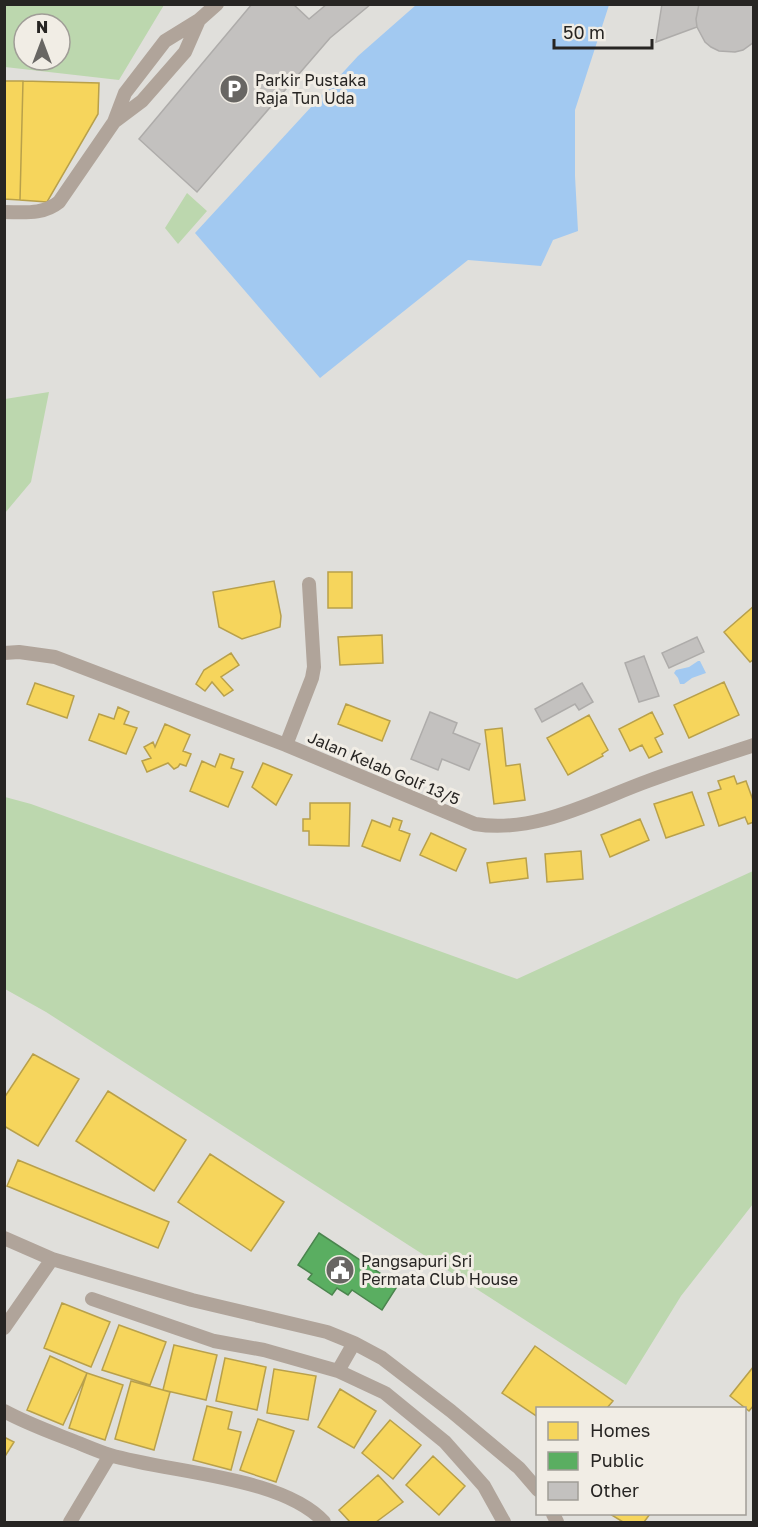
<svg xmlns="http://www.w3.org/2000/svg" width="758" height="1527" viewBox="0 0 758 1527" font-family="'Golos Text',sans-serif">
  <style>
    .green { fill: #bcd7ae; fill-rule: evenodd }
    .water { fill: #a2c9f1 }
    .homes { fill: #f6d55c; stroke: #b8a04b; stroke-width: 1.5 }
    .public { fill: #5aae61; stroke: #4b854e; stroke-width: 1.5 }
    .building { fill: #c3c1bf; stroke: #aeacaa; stroke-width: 1.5 }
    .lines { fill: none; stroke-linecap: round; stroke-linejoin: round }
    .minor { stroke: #b0a49a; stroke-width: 14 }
    .labels { text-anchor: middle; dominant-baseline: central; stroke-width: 6; stroke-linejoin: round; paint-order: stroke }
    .poi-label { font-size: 16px; fill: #272523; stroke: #f1ede5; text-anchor: start }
    .street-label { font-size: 16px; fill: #272523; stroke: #f1ede5 }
  </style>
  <rect width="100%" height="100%" fill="#e0dfdb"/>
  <path class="green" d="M 5,4 L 164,4 L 164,5 L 119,80 L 5,67 ZM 24,24 L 60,24 L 60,60 L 24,60 Z
    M 187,193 L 207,211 L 178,244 L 165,228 Z
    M 49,392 L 31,482 L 5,513 L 5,399 Z
    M 5,797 L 31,804 L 517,979 L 753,871 L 753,1204 L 681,1296 L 626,1385 L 46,1012 L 5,989 Z"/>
  <path class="water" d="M 416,5 L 609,5 L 575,110 L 575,176 L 578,231 L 553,240 L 541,266 L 468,260 L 320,378 L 195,233 L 358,56 Z
    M 698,661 L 700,661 L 706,673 L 692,678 L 684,684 L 680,684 L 678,678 L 674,673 L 676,670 L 689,667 Z"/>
  <path class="homes" d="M 4,81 L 23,81 L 20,200 L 4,199 Z
    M 23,81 L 99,83 L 98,114 L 47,202 L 20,200 Z
    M 328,572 L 352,572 L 352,608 L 328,608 Z
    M 274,581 L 281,616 L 280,627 L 242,639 L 219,627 L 213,592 Z
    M 754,606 L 754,659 L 750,662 L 724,632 Z
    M 382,635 L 383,663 L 340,665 L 338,637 Z
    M 231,653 L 239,665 L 221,677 L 233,690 L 224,696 L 212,682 L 205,691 L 196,684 L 204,670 Z
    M 724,682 L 739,715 L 689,738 L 674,705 Z
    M 35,683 L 74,696 L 67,718 L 27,704 Z
    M 346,704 L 390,721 L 382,741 L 338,724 Z
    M 118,707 L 129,712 L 124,724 L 137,728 L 126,754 L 89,740 L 99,714 L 114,719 Z
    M 652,712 L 663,734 L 655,738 L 662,752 L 649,758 L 642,745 L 630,751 L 619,729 Z
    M 589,715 L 608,750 L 602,754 L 603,756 L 568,775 L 547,738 Z
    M 165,724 L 190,735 L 183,751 L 191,754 L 186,766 L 180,764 L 178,767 L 174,769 L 168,763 L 147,772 L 142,761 L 151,758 L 144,747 L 153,742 L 155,747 Z
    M 502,728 L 506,766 L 520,764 L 525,800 L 494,804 L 485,730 Z
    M 220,754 L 234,759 L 231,768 L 243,772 L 228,807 L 190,791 L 202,761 L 215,767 Z
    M 263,763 L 292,775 L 276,805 L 252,787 Z
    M 734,776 L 737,784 L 746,781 L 754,803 L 754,822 L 748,824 L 745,817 L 719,826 L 708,793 L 721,789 L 718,781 Z
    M 692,792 L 704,825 L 666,838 L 654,804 Z
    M 310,803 L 350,803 L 349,846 L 309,845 L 309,831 L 303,831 L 303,819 L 310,819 Z
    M 393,818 L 402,821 L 399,830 L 410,834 L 400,861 L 362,846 L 372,820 L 390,827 Z
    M 640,819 L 649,840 L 610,857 L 601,835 Z
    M 431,833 L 466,849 L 456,871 L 420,855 Z
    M 581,851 L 583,879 L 547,882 L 545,854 Z
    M 526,858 L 528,878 L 490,883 L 487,863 Z
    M 33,1054 L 79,1079 L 38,1146 L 4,1126 L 4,1098 Z
    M 108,1091 L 186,1140 L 154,1191 L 76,1141 Z
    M 210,1154 L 284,1202 L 251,1251 L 178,1202 Z
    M 18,1160 L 169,1222 L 158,1248 L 7,1186 Z
    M 62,1303 L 110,1322 L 91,1367 L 44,1348 Z
    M 119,1325 L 166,1342 L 150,1385 L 102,1370 Z
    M 174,1345 L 217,1355 L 206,1400 L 163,1390 Z
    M 535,1346 L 613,1401 L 607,1408 L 538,1408 L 538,1417 L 502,1393 Z
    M 50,1356 L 87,1373 L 63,1425 L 27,1410 Z
    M 225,1358 L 266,1367 L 257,1410 L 216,1401 Z
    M 754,1366 L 754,1405 L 749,1411 L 730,1396 Z
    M 274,1369 L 316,1376 L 308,1420 L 267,1413 Z
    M 87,1373 L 123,1385 L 105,1440 L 69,1428 Z
    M 131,1381 L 170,1392 L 154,1450 L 115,1439 Z
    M 340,1389 L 376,1411 L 354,1448 L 318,1427 Z
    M 207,1406 L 232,1412 L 228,1429 L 241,1432 L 231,1470 L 193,1460 Z
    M 258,1419 L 294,1431 L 276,1482 L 240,1470 Z
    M 390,1420 L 421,1445 L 393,1479 L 362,1453 Z
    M 4,1437 L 14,1442 L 4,1458 Z
    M 433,1456 L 465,1486 L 439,1515 L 406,1485 Z
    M 378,1475 L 403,1502 L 376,1522 L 350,1522 L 339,1510 Z
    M 610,1514 L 650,1514 L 644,1522 L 623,1522 Z"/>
  <path class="public" d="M 319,1233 L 398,1285 L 382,1310 L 352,1290 L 348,1295 L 337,1288 L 332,1295 L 308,1279 L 312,1274 L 298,1265 Z"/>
  <path class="building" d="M 252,4 L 293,4 L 309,19 L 327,4 L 371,4 L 330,38 L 197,192 L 139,139 Z
    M 662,4 L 699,4 L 696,19 L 697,27 L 656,42 Z
    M 699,4 L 754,4 L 754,42 L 743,50 L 735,52 L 719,51 L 711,47 L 705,42 L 697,27 L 696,19 Z
    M 697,637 L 704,652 L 669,668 L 662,653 Z
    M 644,656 L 659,696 L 639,702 L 625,663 Z
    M 582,683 L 593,702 L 579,710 L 575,704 L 542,722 L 535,709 Z
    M 430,712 L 457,723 L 453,733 L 480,744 L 469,770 L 442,759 L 438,770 L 411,759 Z"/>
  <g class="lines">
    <path class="minor" d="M 114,122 L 142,101 L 185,52 L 199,20
      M 4,212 C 24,212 43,215 59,202 L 114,122 L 125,93 L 165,41 L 199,20 L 217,4
      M 4,653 L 19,652 L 55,657 L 286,745 L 475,824 C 535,834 593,801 648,781 C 683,768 718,757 754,745
      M 286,745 L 312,678 L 314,667 L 309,584
      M 4,1238 L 52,1259 L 192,1300 L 327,1332 L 354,1343 L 382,1358 L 451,1411 L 519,1468 L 538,1490
      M 92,1299 L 214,1341 L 264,1350 L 338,1371 L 385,1393 L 445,1442 L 484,1486 L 504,1522
      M 4,1328 L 52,1259
      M 338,1371 L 354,1343
      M 4,1411 C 26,1423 48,1431 71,1440 C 84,1445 97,1451 110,1455 C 170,1473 282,1476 324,1522
      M 553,1514 L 557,1522
      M 70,1522 L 110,1455"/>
  </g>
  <defs>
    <g id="parking-disc" transform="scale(1.5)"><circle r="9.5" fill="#686663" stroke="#f1ede5"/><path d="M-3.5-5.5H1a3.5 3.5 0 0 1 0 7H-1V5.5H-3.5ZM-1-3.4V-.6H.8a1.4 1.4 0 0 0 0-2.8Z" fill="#fff"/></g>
    <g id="civic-disc" transform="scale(1.5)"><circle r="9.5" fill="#686663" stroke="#f1ede5"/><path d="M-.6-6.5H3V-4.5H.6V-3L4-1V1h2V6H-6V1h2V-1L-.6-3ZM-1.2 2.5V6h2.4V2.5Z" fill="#fff"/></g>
  </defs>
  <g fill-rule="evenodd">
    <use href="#parking-disc" x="234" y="89"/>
    <use href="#civic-disc" x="340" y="1270"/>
  </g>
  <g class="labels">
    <g class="poi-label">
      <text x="255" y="80">Parkir Pustaka<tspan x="255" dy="18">Raja Tun Uda</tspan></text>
      <text x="361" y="1261">Pangsapuri Sri<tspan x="361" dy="18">Permata Club House</tspan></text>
    </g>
    <g class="street-label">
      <text transform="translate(384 768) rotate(23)">Jalan Kelab Golf 13/5</text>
    </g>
  </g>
  <rect width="758" height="1527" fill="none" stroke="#272523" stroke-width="12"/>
  <rect x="536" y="1407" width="210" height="108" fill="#f1ede5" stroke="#a09d97" stroke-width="1.5"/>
  <rect x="548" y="1422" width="30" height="18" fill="#f6d55c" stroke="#a09d97" stroke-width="1.5"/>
  <text x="590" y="1437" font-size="18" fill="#272523">Homes</text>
  <rect x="548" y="1452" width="30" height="18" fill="#5aae61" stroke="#a09d97" stroke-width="1.5"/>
  <text x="590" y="1467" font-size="18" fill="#272523">Public</text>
  <rect x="548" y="1482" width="30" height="18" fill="#c3c1bf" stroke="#a09d97" stroke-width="1.5"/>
  <text x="590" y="1497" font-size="18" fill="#272523">Other</text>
  <g transform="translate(42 42)"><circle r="28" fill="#f1ede5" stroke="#a09d97" stroke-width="1.5"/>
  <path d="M0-4.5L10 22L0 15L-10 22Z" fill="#686663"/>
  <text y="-9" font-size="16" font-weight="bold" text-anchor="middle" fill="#272523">N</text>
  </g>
  <path d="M554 39v9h98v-9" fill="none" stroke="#272523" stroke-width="3"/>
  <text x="563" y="39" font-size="18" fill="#272523" stroke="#f1ede5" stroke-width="4.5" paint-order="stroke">50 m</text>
</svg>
